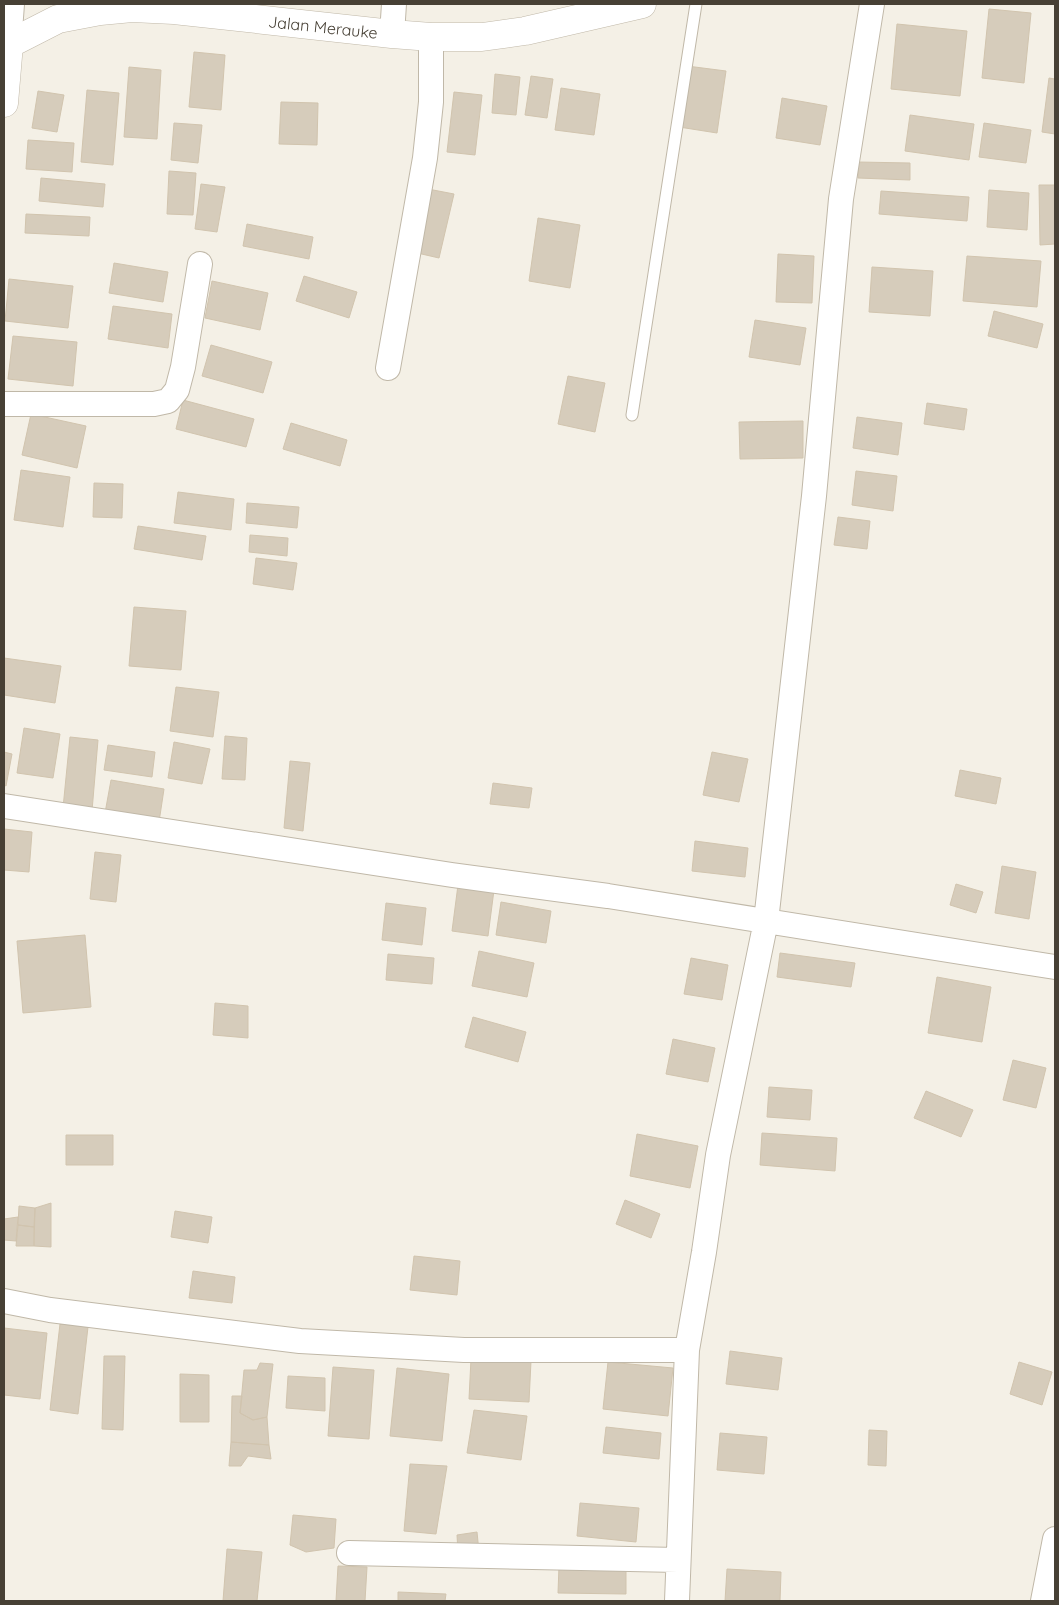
<svg xmlns="http://www.w3.org/2000/svg" width="1059" height="1605" viewBox="0 0 1059 1605" font-family="Quicksand,sans-serif">
  <style>
    .building { fill: #d6ccbb; stroke: #d1c4ae }
    .lines { fill: none; stroke-linecap: round; stroke-linejoin: round }
    .service-casing { stroke: #c0b8a8; stroke-width: 13 }
    .minor-casing { stroke: #c0b8a8; stroke-width: 26 }
    .tertiary-casing { stroke: #c0b8a8; stroke-width: 29 }
    .service { stroke: #fff; stroke-width: 11 }
    .minor { stroke: #fff; stroke-width: 24 }
    .tertiary { stroke: #fff; stroke-width: 28 }
    .labels { text-anchor: middle; dominant-baseline: central; stroke-width: 4; stroke-linejoin: round; paint-order: stroke }
    .street-label { font-size: 16px; fill: #474035; stroke: #fff }
  </style>
  <rect width="100%" height="100%" fill="#f4f0e6"/>
  <path class="building" d="M 989,9 L 1031,13 L 1024,83 L 982,78 Z
    M 897,24 L 967,31 L 960,96 L 891,89 Z
    M 194,52 L 225,55 L 221,110 L 189,107 Z
    M 687,66 L 726,71 L 717,133 L 679,127 Z
    M 129,67 L 161,70 L 157,139 L 124,137 Z
    M 495,74 L 520,77 L 516,115 L 492,113 Z
    M 531,76 L 553,79 L 547,118 L 525,115 Z
    M 1049,78 L 1055,79 L 1055,134 L 1042,132 Z
    M 561,88 L 600,94 L 594,135 L 555,130 Z
    M 87,90 L 119,93 L 113,165 L 81,162 Z
    M 38,91 L 64,95 L 57,132 L 32,128 Z
    M 454,92 L 482,95 L 475,155 L 447,152 Z
    M 782,98 L 827,106 L 820,145 L 776,138 Z
    M 281,102 L 318,103 L 317,145 L 279,144 Z
    M 910,115 L 974,124 L 969,160 L 905,151 Z
    M 174,123 L 202,125 L 198,163 L 171,160 Z
    M 984,123 L 1031,130 L 1026,163 L 979,157 Z
    M 28,140 L 74,143 L 72,172 L 26,169 Z
    M 858,162 L 910,163 L 910,180 L 858,178 Z
    M 169,171 L 196,173 L 193,215 L 167,214 Z
    M 41,178 L 105,184 L 103,207 L 39,201 Z
    M 201,184 L 225,187 L 217,232 L 195,229 Z
    M 1039,185 L 1055,185 L 1055,244 L 1040,245 Z
    M 428,189 L 454,194 L 439,258 L 413,252 Z
    M 989,190 L 1029,193 L 1027,230 L 987,227 Z
    M 881,191 L 969,197 L 967,221 L 879,214 Z
    M 26,214 L 90,217 L 89,236 L 25,233 Z
    M 538,218 L 580,225 L 570,288 L 529,281 Z
    M 247,224 L 313,237 L 309,259 L 243,246 Z
    M 778,254 L 814,256 L 812,303 L 776,302 Z
    M 967,256 L 1041,261 L 1037,307 L 963,301 Z
    M 114,263 L 168,272 L 163,302 L 109,293 Z
    M 872,267 L 933,271 L 930,316 L 869,312 Z
    M 304,276 L 357,292 L 349,318 L 296,301 Z
    M 9,279 L 73,286 L 68,328 L 5,321 Z
    M 212,281 L 268,293 L 260,330 L 205,318 Z
    M 113,306 L 172,314 L 168,348 L 108,339 Z
    M 994,311 L 1043,324 L 1037,348 L 988,336 Z
    M 755,320 L 806,328 L 800,365 L 749,357 Z
    M 13,336 L 77,342 L 73,386 L 8,379 Z
    M 211,345 L 272,362 L 263,393 L 202,376 Z
    M 568,376 L 605,383 L 595,432 L 558,424 Z
    M 183,400 L 254,419 L 246,447 L 176,429 Z
    M 927,403 L 967,409 L 964,430 L 924,424 Z
    M 31,414 L 86,426 L 77,468 L 22,455 Z
    M 857,417 L 902,423 L 898,455 L 853,448 Z
    M 803,421 L 803,458 L 740,459 L 739,422 Z
    M 291,423 L 347,440 L 340,466 L 283,449 Z
    M 21,470 L 70,477 L 63,527 L 14,520 Z
    M 856,471 L 897,476 L 893,511 L 852,505 Z
    M 94,483 L 123,484 L 122,518 L 93,517 Z
    M 178,492 L 234,499 L 231,530 L 174,523 Z
    M 247,503 L 299,507 L 297,528 L 246,523 Z
    M 838,517 L 870,521 L 867,549 L 834,545 Z
    M 138,526 L 206,536 L 202,560 L 134,549 Z
    M 250,535 L 288,538 L 287,556 L 249,552 Z
    M 256,558 L 297,563 L 293,590 L 253,584 Z
    M 134,607 L 186,611 L 181,670 L 129,666 Z
    M 4,658 L 61,666 L 55,703 L 4,695 Z
    M 176,687 L 219,692 L 213,737 L 170,731 Z
    M 24,728 L 60,734 L 53,778 L 17,773 Z
    M 225,736 L 247,738 L 245,780 L 222,779 Z
    M 70,737 L 98,740 L 92,811 L 63,808 Z
    M 174,742 L 210,749 L 202,784 L 168,778 Z
    M 108,745 L 155,752 L 152,777 L 104,770 Z
    M 4,752 L 12,754 L 6,786 L 4,785 Z
    M 712,752 L 748,759 L 739,802 L 703,795 Z
    M 290,761 L 310,763 L 303,831 L 284,828 Z
    M 960,770 L 1001,778 L 996,804 L 955,796 Z
    M 111,780 L 164,789 L 159,822 L 105,813 Z
    M 493,783 L 532,788 L 529,808 L 490,804 Z
    M 4,829 L 32,832 L 29,872 L 4,870 Z
    M 695,841 L 748,848 L 745,877 L 692,871 Z
    M 95,852 L 121,855 L 116,902 L 90,899 Z
    M 1002,866 L 1036,872 L 1029,919 L 995,913 Z
    M 956,884 L 983,892 L 976,913 L 950,905 Z
    M 458,885 L 494,890 L 488,936 L 452,931 Z
    M 501,902 L 551,911 L 546,943 L 496,935 Z
    M 386,903 L 426,908 L 422,945 L 382,940 Z
    M 85,935 L 91,1007 L 23,1013 L 17,941 Z
    M 479,951 L 534,963 L 527,997 L 472,986 Z
    M 780,953 L 855,963 L 851,987 L 777,977 Z
    M 388,954 L 434,958 L 432,984 L 386,980 Z
    M 691,958 L 728,965 L 722,1000 L 684,994 Z
    M 937,977 L 991,987 L 982,1042 L 928,1033 Z
    M 215,1003 L 248,1006 L 248,1038 L 213,1035 Z
    M 473,1017 L 526,1032 L 518,1062 L 465,1047 Z
    M 673,1039 L 715,1048 L 708,1082 L 666,1074 Z
    M 1013,1060 L 1046,1068 L 1036,1108 L 1003,1100 Z
    M 769,1087 L 812,1090 L 810,1120 L 767,1117 Z
    M 926,1091 L 973,1110 L 961,1137 L 914,1118 Z
    M 762,1133 L 837,1138 L 835,1171 L 760,1165 Z
    M 637,1134 L 698,1146 L 690,1188 L 630,1176 Z
    M 66,1135 L 113,1135 L 113,1165 L 66,1165 Z
    M 625,1200 L 660,1214 L 651,1238 L 616,1224 Z
    M 51,1203 L 51,1247 L 34,1246 L 35,1208 Z
    M 19,1206 L 35,1208 L 34,1227 L 18,1225 Z
    M 175,1211 L 212,1217 L 208,1243 L 171,1237 Z
    M 18,1217 L 16,1241 L 4,1240 L 4,1219 Z
    M 18,1225 L 34,1227 L 34,1246 L 16,1246 Z
    M 414,1256 L 460,1261 L 457,1295 L 410,1290 Z
    M 193,1271 L 235,1277 L 232,1303 L 189,1298 Z
    M 60,1324 L 88,1327 L 78,1414 L 50,1410 Z
    M 4,1328 L 47,1333 L 40,1399 L 4,1395 Z
    M 730,1351 L 782,1358 L 778,1390 L 726,1384 Z
    M 104,1356 L 125,1356 L 123,1430 L 102,1429 Z
    M 471,1359 L 531,1361 L 529,1402 L 469,1399 Z
    M 608,1362 L 673,1368 L 668,1416 L 603,1409 Z
    M 1019,1362 L 1052,1372 L 1042,1405 L 1010,1394 Z
    M 260,1363 L 273,1364 L 267,1417 L 253,1420 L 240,1413 L 244,1370 L 257,1370 Z
    M 333,1367 L 374,1370 L 369,1439 L 328,1436 Z
    M 397,1368 L 449,1374 L 442,1441 L 390,1436 Z
    M 180,1374 L 209,1375 L 209,1422 L 180,1422 Z
    M 288,1376 L 325,1378 L 325,1411 L 286,1408 Z
    M 232,1396 L 242,1396 L 240,1413 L 253,1420 L 267,1417 L 269,1445 L 231,1442 Z
    M 474,1410 L 527,1416 L 521,1460 L 467,1453 Z
    M 606,1427 L 661,1433 L 659,1459 L 603,1453 Z
    M 869,1430 L 887,1431 L 886,1466 L 868,1465 Z
    M 720,1433 L 767,1437 L 764,1474 L 717,1470 Z
    M 231,1442 L 269,1445 L 271,1459 L 248,1456 L 241,1466 L 229,1466 Z
    M 410,1464 L 447,1466 L 436,1534 L 404,1531 Z
    M 580,1503 L 639,1508 L 636,1542 L 577,1536 Z
    M 293,1515 L 336,1519 L 334,1548 L 306,1552 L 290,1545 Z
    M 477,1532 L 479,1552 L 458,1552 L 457,1535 Z
    M 227,1549 L 262,1552 L 257,1601 L 223,1601 Z
    M 338,1566 L 367,1567 L 365,1601 L 336,1601 Z
    M 559,1566 L 626,1566 L 626,1594 L 558,1593 Z
    M 727,1569 L 781,1572 L 780,1601 L 725,1601 Z
    M 398,1592 L 446,1594 L 445,1601 L 398,1601 Z"/>
  <g class="lines">
    <g class="service-casing">
      <path id="service" d="M 632,415 L 696,4"/>
    </g>
    <g class="minor-casing">
      <path id="minor" d="M 392,34 L 394,4
        M 9,44 L 12,4
        M 388,368 L 425,158 L 431,102 L 431,37
        M 4,404 L 154,404 L 168,401 L 177,390 L 183,367 L 200,264
        M 4,806 L 452,875 L 608,896 L 1055,967
        M 4,1301 L 50,1310 L 300,1341 L 464,1350 L 687,1350
        M 349,1553 L 678,1560
        M 677,1601 L 687,1350 L 704,1252 L 718,1155 L 766,921 L 814,496 L 841,199 L 872,4
        M 1043,1601 L 1055,1539"/>
    </g>
    <g class="tertiary-casing">
      <path id="tertiary" d="M 4,103 L 9,44 L 58,19 L 100,11 L 132,8 L 174,10 L 392,34 L 431,37 L 482,37 L 525,31 L 642,4"/>
    </g>
    <use href="#service" class="service"/>
    <use href="#minor" class="minor"/>
    <use href="#tertiary" class="tertiary"/>
  </g>
  <g class="labels">
    <g class="street-label">
      <text transform="translate(323 27) rotate(6)">Jalan Merauke</text>
    </g>
  </g>
  <rect width="1059" height="1605" fill="none" stroke="#474035" stroke-width="10"/>
</svg>
